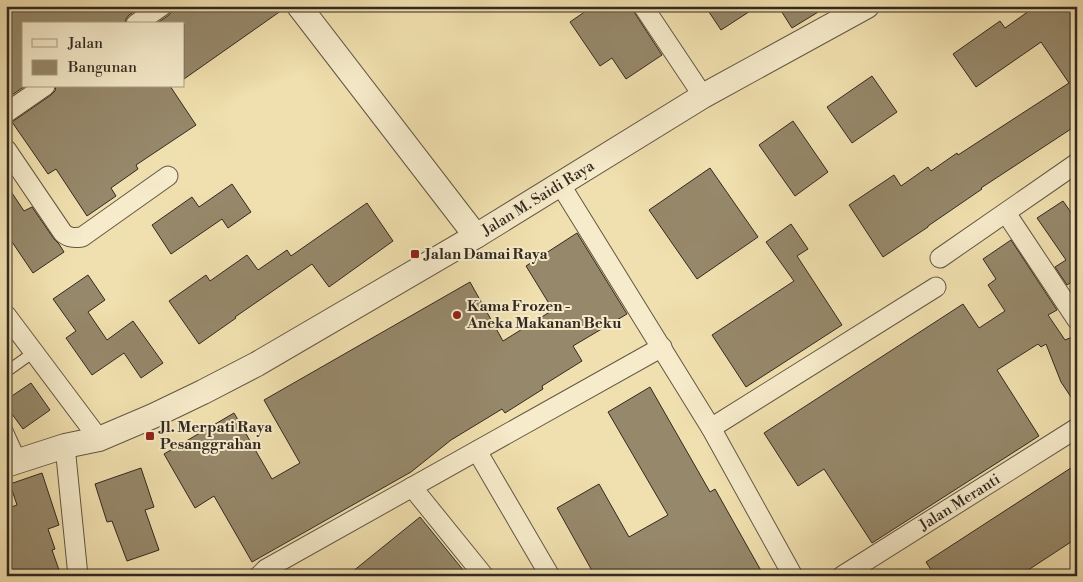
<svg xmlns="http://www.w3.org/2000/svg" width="1083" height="582" viewBox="0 0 1083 582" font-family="'Libre Bodoni',serif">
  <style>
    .building { fill: #96886a; stroke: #332920 }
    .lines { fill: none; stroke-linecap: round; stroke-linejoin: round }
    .service-casing { stroke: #625744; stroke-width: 12 }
    .minor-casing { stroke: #625744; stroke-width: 21 }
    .tertiary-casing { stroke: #625744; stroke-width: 26 }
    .service { stroke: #f6ebcb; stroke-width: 10 }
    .minor { stroke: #f6ebcb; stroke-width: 19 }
    .tertiary { stroke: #f6ebcb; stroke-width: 24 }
    .poi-dot { fill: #8f2418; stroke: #f6ebcb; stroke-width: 2 }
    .labels { text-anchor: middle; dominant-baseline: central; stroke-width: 4; stroke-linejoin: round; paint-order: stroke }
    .street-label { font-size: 15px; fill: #332920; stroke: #f6ebcb }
    .poi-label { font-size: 15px; font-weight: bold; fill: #332920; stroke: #f6ebcb; text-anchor: start }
  </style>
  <rect width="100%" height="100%" fill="#f1e0af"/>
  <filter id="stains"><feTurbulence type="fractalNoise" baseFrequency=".004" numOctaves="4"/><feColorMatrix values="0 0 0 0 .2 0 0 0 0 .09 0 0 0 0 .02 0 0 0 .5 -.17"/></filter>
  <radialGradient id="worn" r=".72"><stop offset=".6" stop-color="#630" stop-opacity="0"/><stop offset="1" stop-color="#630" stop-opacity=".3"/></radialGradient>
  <path class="building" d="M 6,6 L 142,6 L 129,15 L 126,19 L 125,24 L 24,24 L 24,86 L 25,86 L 6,99 Z
    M 173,6 L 286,6 L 285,8 L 184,79 L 184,24 L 156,24 L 169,15 L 172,11 Z
    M 593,6 L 632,6 L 634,12 L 662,55 L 626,79 L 612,58 L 600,66 L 570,22 Z
    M 705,6 L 758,6 L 721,30 Z
    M 778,6 L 828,6 L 792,28 Z
    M 1036,6 L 1077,6 L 1077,125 L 981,188 L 982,189 L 928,226 L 928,227 L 883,257 L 849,205 L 894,175 L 901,186 L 928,167 L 931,171 L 957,153 L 958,155 L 1069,83 L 1041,42 L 976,87 L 953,54 L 1000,21 L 1005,28 Z
    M 872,76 L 897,112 L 852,143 L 827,107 Z
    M 56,86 L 170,86 L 196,125 L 136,165 L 138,169 L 111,188 L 116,196 L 87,216 L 56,169 L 48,174 L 12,122 L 51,95 L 55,91 Z
    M 793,121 L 828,172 L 795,196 L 759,145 Z
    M 710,168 L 758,237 L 697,279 L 649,210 Z
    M 6,184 L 24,211 L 32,207 L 54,239 L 59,244 L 64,252 L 33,273 L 6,233 Z
    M 232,184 L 251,212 L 228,228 L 222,219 L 171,254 L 152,225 L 192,197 L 199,207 Z
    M 1063,201 L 1077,221 L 1077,278 L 1067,285 L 1055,267 L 1066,260 L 1037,218 Z
    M 367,203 L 393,241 L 329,287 L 312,264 L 235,317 L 236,318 L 199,344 L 169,301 L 206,275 L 210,281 L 247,255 L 258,270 L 287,250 L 291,256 Z
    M 791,224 L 808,249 L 797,256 L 842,325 L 746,387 L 712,335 L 794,281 L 766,242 Z
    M 577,233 L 627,314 L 573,346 L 582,361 L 542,386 L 543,389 L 505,413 L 502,409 L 451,440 L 411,472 L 252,562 L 214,496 L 195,508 L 164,454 L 234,413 L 272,479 L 300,463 L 264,400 L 470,282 L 503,341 L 553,310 L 526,266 Z
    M 1011,240 L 1057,310 L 1048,315 L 1065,340 L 1077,335 L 1077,406 L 1061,382 L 1046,344 L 1041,347 L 1038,344 L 997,370 L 1039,436 L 872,543 L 824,469 L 798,486 L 764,433 L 963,304 L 979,328 L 1005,311 L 988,285 L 996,279 L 983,259 Z
    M 88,275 L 105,300 L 88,312 L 107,340 L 133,321 L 163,363 L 141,378 L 124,353 L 92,375 L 66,338 L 76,331 L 53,299 Z
    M 31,383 L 50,410 L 23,429 L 6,406 L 6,400 Z
    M 650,387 L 710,492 L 715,489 L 764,576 L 595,576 L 557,508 L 599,484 L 629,537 L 668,515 L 608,412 Z
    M 1077,464 L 1077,538 L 1019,576 L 935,576 L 926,562 Z
    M 141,468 L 154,507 L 145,510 L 159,550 L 127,561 L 112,521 L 107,522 L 95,484 Z
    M 42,473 L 59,525 L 48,529 L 55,549 L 52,550 L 59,570 L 43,576 L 6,576 L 6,509 L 17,505 L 10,484 Z
    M 420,517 L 468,576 L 347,576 Z"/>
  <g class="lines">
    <g class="service-casing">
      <path id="service" d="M 6,372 L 34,352
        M 6,427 L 21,460"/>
    </g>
    <g class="minor-casing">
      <g id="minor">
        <path d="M 643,6 L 703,96"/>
        <path d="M 136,24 L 162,6"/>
        <path d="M 6,113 L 45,86"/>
        <path d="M 6,149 L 63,233 C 69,238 74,238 82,237 L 168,176"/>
        <path d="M 560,184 L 711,428 L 793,576"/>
        <path d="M 1006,213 L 1077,320"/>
        <path d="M 940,258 L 1077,163"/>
        <path d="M 6,315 L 99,439"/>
        <path d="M 711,428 L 936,287"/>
        <path d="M 65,446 L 78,576"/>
        <path d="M 477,451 L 550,576"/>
        <path d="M 412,487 L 484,576"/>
        <path d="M 259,576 L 266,569 L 662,347"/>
        <path id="s1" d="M 842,576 L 1077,428"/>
      </g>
    </g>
    <g class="tertiary-casing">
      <g id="tertiary">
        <path d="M 299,6 L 476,236"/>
        <path id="s2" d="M 6,465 L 65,446 L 99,439 L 153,416 L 203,392 L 257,364 L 476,236 L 703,96 L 867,6"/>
      </g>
    </g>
    <use href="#service" class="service"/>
    <use href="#minor" class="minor"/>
    <use href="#tertiary" class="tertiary"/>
  </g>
  <g class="poi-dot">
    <rect x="410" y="249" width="10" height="10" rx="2.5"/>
    <circle cx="457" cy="315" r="5"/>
    <rect x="145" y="431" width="10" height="10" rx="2.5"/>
  </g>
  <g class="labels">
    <g class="street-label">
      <text stroke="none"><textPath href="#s2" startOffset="598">Jalan M. Saidi Raya</textPath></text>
      <text stroke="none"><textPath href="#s1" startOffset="139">Jalan Meranti</textPath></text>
    </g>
    <g class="poi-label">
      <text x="425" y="254">Jalan Damai Raya</text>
      <text x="467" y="306">Kama Frozen -<tspan x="467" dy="17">Aneka Makanan Beku</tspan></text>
      <text x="160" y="427">Jl. Merpati Raya<tspan x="160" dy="17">Pesanggrahan</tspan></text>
    </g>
  </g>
  <rect width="1083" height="582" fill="none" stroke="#f1e0af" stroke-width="25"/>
  <rect x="8" y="8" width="1068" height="567" fill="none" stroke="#332920" stroke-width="2.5"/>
  <rect x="12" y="12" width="1058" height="557" fill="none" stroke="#332920"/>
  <rect x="22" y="22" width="162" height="65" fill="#f6ebcb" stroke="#a89d87"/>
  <rect x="32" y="39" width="25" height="8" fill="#f6ebcb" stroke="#a89d87"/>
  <text x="68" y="48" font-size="15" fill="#332920">Jalan</text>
  <rect x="32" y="60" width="25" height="15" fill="#96886a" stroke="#a89d87"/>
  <text x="68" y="72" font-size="15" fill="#332920">Bangunan</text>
  <rect width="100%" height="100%" filter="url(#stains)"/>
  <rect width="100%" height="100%" fill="url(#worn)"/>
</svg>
